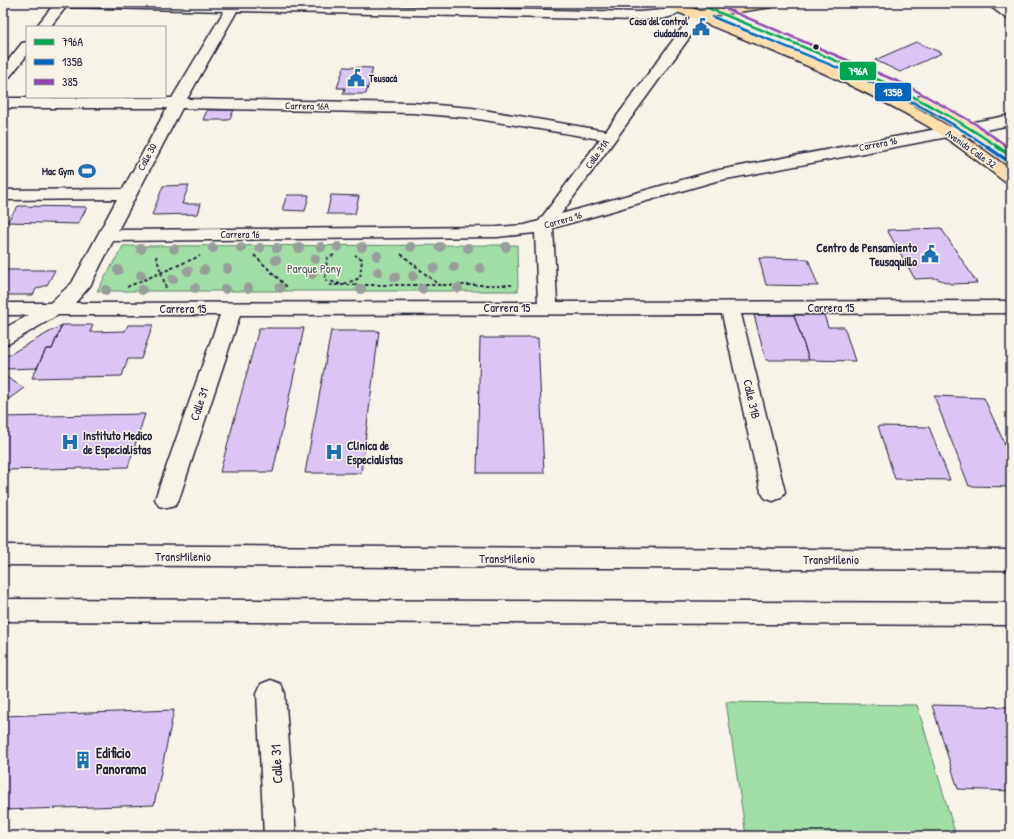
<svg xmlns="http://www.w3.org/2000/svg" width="1014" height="839" viewBox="0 0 1014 839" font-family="'Patrick Hand',sans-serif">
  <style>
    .green { fill: #a1dea6; stroke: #628070 }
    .building { fill: #dbc5f5; stroke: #22223b }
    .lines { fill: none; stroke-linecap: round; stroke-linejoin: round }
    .minor-casing { stroke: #22223b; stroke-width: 3 }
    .major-casing { stroke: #22223b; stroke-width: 3 }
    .path { stroke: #22223b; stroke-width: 2; stroke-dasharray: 3.5 2.5; stroke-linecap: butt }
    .minor { fill: #f7f3e8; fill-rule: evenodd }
    .major { fill: #fbddab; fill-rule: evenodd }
    .bus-1-far1-casing { stroke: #f7f3e8; stroke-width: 4.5 }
    .bus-1-casing { stroke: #f7f3e8; stroke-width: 6 }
    .bus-2-far1-casing { stroke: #f7f3e8; stroke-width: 4.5 }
    .bus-2-casing { stroke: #f7f3e8; stroke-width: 6 }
    .bus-3-far1-casing { stroke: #f7f3e8; stroke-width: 4.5 }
    .bus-3-casing { stroke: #f7f3e8; stroke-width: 6 }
    .bus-1-far1 { stroke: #00a651; stroke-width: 2.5 }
    .bus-1 { stroke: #00a651; stroke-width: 3.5 }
    .bus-2-far1 { stroke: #0065bd; stroke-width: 2.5 }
    .bus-2 { stroke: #0065bd; stroke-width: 3.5 }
    .bus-3-far1 { stroke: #8e44ad; stroke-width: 2.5 }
    .bus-3 { stroke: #8e44ad; stroke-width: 3.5 }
    .tree { fill: #979f9a }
    .bus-dot { fill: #22223b; stroke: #f7f3e8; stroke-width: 1.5 }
    .labels { text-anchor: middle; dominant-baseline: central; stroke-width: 3; stroke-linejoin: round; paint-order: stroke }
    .far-poi-label { font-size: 10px; font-weight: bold; fill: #22223b; stroke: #f7f3e8; text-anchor: end }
    .far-street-label { font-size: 10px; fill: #22223b; stroke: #f7f3e8 }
    .poi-label { font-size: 12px; font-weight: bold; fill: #22223b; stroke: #f7f3e8; text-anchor: start }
    .park-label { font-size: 12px; fill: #485a5b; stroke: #f7f3e8 }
    .street-label { font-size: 12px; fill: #22223b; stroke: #f7f3e8 }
    .near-poi-label { font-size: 14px; font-weight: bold; fill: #22223b; stroke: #f7f3e8; text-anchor: start }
    .near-street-label { font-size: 14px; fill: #22223b; stroke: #f7f3e8 }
    .line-badge { stroke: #f7f3e8; stroke-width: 1.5 }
    .badge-label { font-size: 11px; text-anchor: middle; font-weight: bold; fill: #fff }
  </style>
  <rect width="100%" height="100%" fill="#f7f3e8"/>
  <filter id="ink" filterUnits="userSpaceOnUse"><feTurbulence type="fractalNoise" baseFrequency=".025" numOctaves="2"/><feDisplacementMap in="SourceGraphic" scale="8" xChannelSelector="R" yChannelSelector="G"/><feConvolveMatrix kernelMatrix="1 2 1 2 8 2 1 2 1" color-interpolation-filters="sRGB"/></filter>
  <g filter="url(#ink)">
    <path class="green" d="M 517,245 L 518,291 L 97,291 L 123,246 Z
      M 726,702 L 917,705 L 956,836 L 746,836 Z"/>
    <path class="building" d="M 916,42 L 942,53 L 900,72 L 875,60 Z
      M 344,67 L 373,68 L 366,94 L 343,94 L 345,88 L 337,88 Z
      M 207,110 L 234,110 L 229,120 L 203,120 Z
      M 189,185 L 182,204 L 201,204 L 198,214 L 152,215 L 163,186 Z
      M 287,195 L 309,195 L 305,211 L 282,210 Z
      M 331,195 L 359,196 L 355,214 L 327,214 Z
      M 18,206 L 87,207 L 78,224 L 7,222 Z
      M 941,228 L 977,283 L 951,284 L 935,278 L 915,279 L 887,230 Z
      M 759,258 L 808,259 L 818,286 L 766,285 Z
      M 3,270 L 55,270 L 47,285 L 36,289 L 33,295 L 3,295 Z
      M 754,315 L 794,315 L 809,360 L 766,360 Z
      M 794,315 L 824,315 L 828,327 L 844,327 L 855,361 L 809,360 Z
      M 62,325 L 93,325 L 90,332 L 125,331 L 128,325 L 153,325 L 141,359 L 128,359 L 122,376 L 32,378 L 46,349 L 52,349 Z
      M 62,325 L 52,349 L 46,349 L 37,368 L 7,369 L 3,365 L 3,358 Z
      M 259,328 L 304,328 L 273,472 L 220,472 Z
      M 331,331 L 379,331 L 361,473 L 305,473 Z
      M 480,338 L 538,338 L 544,473 L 477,473 Z
      M 3,375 L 24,388 L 3,403 Z
      M 934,396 L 984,398 L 1011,458 L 1011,487 L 969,486 Z
      M 145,414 L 128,467 L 3,470 L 3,417 Z
      M 878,426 L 929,427 L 950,480 L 895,479 Z
      M 1004,443 L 1011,443 L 1011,458 Z
      M 932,705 L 1011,707 L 1011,791 L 958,789 Z
      M 174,710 L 154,805 L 3,810 L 3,716 Z"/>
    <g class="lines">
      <g class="minor-casing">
        <path id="minor" d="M 55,3 L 241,3 L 639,12 L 664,10 L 672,4 L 682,4 L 684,7 C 674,21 654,19 639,20 L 237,11 L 187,99 L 413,103 L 472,108 L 606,131 L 693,13 L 703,13 L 705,16 L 703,19 L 561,214 L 714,171 L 1011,115 L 1011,125 L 716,181 L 553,228 L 557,302 L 1011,301 L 1011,313 L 741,314 L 785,492 L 781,498 L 773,501 L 765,498 L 761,492 L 722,314 L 240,315 L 179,499 L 175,506 L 167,508 L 159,506 L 155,499 L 220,315 L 58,315 L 10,343 L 3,345 L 3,329 L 29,315 L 3,315 L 3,303 L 50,303 L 72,283 L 117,199 L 3,200 L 3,190 L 123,189 L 167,108 L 3,108 L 3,98 L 172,98 L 224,11 L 66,7 L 50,27 L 36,27 ZM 182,108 L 413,113 L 472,118 L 600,139 L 539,221 L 525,225 L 497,227 L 118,230 ZM 535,233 L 538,302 L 75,303 L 90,286 L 113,241 L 497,237 Z
          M 986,3 L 1001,3 L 1011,9 L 1011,19 L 1006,18 Z
          M 27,42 L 27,55 L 8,79 L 3,80 L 3,67 L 22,43 Z
          M 3,545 L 1011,550 L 1011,570 L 3,565 Z
          M 3,599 L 1011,603 L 1011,625 L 3,621 Z
          M 271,680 L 281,684 L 285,693 L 296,836 L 264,836 L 257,693 L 261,684 Z"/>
      </g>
      <g class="major-casing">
        <path id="major" d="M 662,3 L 679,3 L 700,11 L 744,3 L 778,3 L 772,7 L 711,16 C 788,48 867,77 938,120 C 964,135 987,152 1011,170 L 1011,183 L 1005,182 C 979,162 954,142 926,125 C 843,77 752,43 663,6 Z
          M 923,95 L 977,125 L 1011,149 L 1011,161 L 1005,159 L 965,131 L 918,103 L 915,100 L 918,97 Z"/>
      </g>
      <path class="path" d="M 401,254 L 439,285
        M 254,255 L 287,287
        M 334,255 L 327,258 L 325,280 L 340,284
        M 156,256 L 166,288
        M 344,284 L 360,278 L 362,259 L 355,255
        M 329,285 L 512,285
        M 127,287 L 200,256"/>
      <use href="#minor" class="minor"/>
      <use href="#major" class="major"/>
      <g class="bus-1-far1-casing">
        <path id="bus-1-far1" d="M 696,3 C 798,46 906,83 998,147"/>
      </g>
      <g class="bus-1-casing">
        <path id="bus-1" d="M 996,146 L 1011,156"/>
      </g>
      <g class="bus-2-far1-casing">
        <path id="bus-2-far1" d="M 713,17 C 806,56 905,89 988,147"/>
      </g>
      <g class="bus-2-casing">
        <path id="bus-2" d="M 986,146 L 1008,161"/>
      </g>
      <g class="bus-3-far1-casing">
        <path id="bus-3-far1" d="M 717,5 L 906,85 L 974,123 L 1008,147"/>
      </g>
      <g class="bus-3-casing">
        <path id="bus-3" d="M 1006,146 L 1011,149"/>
      </g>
      <use href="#bus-1-far1" class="bus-1-far1"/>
      <use href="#bus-1" class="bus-1"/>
      <use href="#bus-2-far1" class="bus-2-far1"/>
      <use href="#bus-2" class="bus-2"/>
      <use href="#bus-3-far1" class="bus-3-far1"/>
      <use href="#bus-3" class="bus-3"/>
    </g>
    <g class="tree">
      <circle cx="321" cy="247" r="5"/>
      <circle cx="338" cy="247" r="5"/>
      <circle cx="362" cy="247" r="5"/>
      <circle cx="411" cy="247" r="5"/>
      <circle cx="440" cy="247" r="5"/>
      <circle cx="506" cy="247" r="5"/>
      <circle cx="213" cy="248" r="5"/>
      <circle cx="241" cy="248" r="5"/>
      <circle cx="260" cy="248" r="5"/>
      <circle cx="277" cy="248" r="5"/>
      <circle cx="299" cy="248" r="5"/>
      <circle cx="468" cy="248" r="5"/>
      <circle cx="141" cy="249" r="5"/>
      <circle cx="174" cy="249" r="5"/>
      <circle cx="377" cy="256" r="5"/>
      <circle cx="315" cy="259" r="5"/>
      <circle cx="276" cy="260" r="5"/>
      <circle cx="454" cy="267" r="5"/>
      <circle cx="434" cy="268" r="5"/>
      <circle cx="480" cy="268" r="5"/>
      <circle cx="227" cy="269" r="5"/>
      <circle cx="118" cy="270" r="5"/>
      <circle cx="204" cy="270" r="5"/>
      <circle cx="188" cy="271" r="5"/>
      <circle cx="378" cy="272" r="5"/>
      <circle cx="312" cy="274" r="5"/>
      <circle cx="141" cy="275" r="5"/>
      <circle cx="413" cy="276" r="5"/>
      <circle cx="395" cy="277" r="5"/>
      <circle cx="173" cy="279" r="5"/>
      <circle cx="195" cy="288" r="5"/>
      <circle cx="248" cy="288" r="5"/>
      <circle cx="280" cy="288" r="5"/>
      <circle cx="458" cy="288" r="5"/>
      <circle cx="225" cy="289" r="5"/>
      <circle cx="361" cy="289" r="5"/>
      <circle cx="422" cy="289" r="5"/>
      <circle cx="106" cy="290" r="5"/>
      <circle cx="142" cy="290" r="5"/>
    </g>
  </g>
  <defs>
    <g id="civic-bare" transform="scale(1.38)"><path d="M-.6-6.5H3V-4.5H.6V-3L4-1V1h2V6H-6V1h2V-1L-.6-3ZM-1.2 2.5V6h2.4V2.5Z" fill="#1f6fb2" stroke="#f7f3e8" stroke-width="2.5" paint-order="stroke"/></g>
    <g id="stadium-bare" transform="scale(1.38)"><path d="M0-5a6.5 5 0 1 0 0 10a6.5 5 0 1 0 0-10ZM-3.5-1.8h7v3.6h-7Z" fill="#1f6fb2" stroke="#f7f3e8" stroke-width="2.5" paint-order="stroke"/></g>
    <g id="hospital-bare" transform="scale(1.38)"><path d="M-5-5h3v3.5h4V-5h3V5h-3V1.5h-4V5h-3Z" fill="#1f6fb2" stroke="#f7f3e8" stroke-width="2.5" paint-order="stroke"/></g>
    <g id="building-bare" transform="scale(1.38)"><path d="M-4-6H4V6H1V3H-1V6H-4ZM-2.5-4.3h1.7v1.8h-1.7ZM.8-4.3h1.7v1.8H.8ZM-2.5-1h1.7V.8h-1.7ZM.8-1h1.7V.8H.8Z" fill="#1f6fb2" stroke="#f7f3e8" stroke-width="2.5" paint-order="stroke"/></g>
  </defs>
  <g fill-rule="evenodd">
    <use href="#civic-bare" x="701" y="27"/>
    <use href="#civic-bare" x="356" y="78"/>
    <use href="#stadium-bare" x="87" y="171"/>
    <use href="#civic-bare" x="930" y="254"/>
    <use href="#hospital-bare" x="70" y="442"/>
    <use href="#hospital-bare" x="334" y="452"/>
    <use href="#building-bare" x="83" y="760"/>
  </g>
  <circle class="bus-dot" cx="816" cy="47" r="3.5"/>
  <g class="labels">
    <g class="far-poi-label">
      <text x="688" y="21">Casa del control<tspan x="688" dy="12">ciudadano</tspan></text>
      <text x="369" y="78" text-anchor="start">Teusacá</text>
      <text x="74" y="171">Mac Gym</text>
    </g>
    <g class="far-street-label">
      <text transform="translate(307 106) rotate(1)">Carrera 16A</text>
      <text transform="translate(878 144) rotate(-11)">Carrera 16</text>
      <text transform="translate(971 149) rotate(35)">Avenida Calle 32</text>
      <text transform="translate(597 154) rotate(-54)">Calle 31A</text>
      <text transform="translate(147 157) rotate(-62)">Calle 30</text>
      <text transform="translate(563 220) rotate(-16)">Carrera 16</text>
      <text x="240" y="234">Carrera 16</text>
    </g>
    <g class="poi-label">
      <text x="917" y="247" text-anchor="end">Centro de Pensamiento<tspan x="917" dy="14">Teusaquillo</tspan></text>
      <text x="83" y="435">Instituto Medico<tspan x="83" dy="14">de Especialistas</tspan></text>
      <text x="347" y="445">Clínica de<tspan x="347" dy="14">Especialistas</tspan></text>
    </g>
    <g class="park-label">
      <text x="314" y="268">Parque Pony</text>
    </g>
    <g class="street-label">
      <text x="507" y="307">Carrera 15</text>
      <text x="831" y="307">Carrera 15</text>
      <text x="183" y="308">Carrera 15</text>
      <text transform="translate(752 399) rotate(77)">Calle 31B</text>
      <text transform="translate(199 404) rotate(-71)">Calle 31</text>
      <text x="183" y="556">TransMilenio</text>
      <text x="507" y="558">TransMilenio</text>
      <text x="831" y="559">TransMilenio</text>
    </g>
    <g class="near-poi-label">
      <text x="96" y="752">Edificio<tspan x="96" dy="16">Panorama</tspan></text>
    </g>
    <g class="near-street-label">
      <text transform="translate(276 764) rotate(-93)">Calle 31</text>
    </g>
  </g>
  <g class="line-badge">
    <rect x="839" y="61" width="38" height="20" rx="4" fill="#00a651"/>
    <rect x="874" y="82" width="38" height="20" rx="4" fill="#0065bd"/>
  </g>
  <g class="badge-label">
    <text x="858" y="75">796A</text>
    <text x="893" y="96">135B</text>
  </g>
  <rect width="1014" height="839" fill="none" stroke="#f7f3e8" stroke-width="16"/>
  <rect x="8" y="8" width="998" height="823" fill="none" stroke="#22223b" stroke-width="1.5" filter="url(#ink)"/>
  <rect x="26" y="26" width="140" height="72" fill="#f7f3e8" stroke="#a29fa3"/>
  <rect x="34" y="39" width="20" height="6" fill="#00a651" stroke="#a29fa3"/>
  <text x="62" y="46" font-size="12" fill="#22223b">796A</text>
  <rect x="34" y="59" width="20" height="6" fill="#0065bd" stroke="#a29fa3"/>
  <text x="62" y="66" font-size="12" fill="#22223b">135B</text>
  <rect x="34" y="79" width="20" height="6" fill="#8e44ad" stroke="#a29fa3"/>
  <text x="62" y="86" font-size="12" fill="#22223b">385</text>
</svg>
